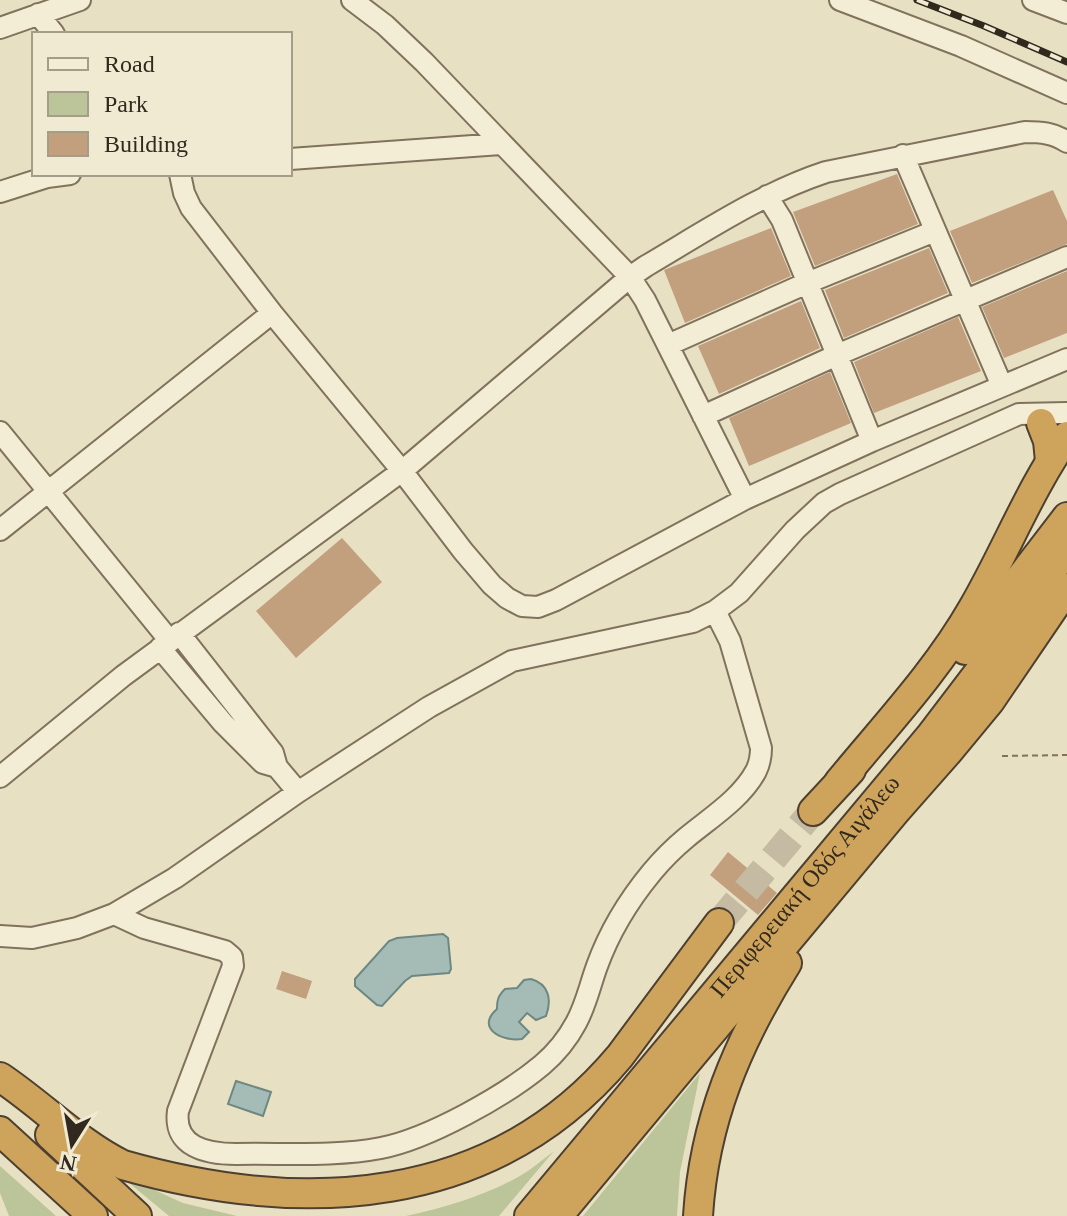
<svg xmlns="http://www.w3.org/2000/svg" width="1067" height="1216" viewBox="0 0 1067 1216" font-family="Georgia,serif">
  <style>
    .green { fill: #bcc599 }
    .water { fill: #a5bcb6; stroke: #6d8883; stroke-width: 2 }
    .building { fill: #c29f7d }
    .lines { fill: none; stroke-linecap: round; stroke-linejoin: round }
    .highway-tunnel { stroke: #c4bba2; stroke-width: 28; stroke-dasharray: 28 14; stroke-linecap: butt }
    .minor-casing { stroke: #80725c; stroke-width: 24 }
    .highway-casing { stroke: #4e4030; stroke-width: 32 }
    .path { stroke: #80725c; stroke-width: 2; stroke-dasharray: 6 4; stroke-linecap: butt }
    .minor { stroke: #f4edd5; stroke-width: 20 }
    .highway { stroke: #cea45d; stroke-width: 28 }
    .rail-casing { stroke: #32291e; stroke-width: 7 }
    .rail { stroke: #f0ead2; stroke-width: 4; stroke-dasharray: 12; stroke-linecap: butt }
    .labels { text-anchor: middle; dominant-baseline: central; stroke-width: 6; stroke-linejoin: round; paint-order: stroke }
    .street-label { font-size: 24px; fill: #32291e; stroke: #f0ead2 }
  </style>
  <rect width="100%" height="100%" fill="#e8e0c3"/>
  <path class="green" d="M 700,1073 L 680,1172 L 677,1216 L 583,1216 Z
    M 554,1151 L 499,1216 L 406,1216 C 444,1208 484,1196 518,1177 C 531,1170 542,1160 554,1151 Z
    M 0,1166 L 56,1216 L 9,1216 L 0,1193 Z
    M 117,1173 L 183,1203 L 237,1216 L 169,1216 Z"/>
  <path class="water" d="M 443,934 L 448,938 L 451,969 L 449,973 L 412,976 L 405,981 L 382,1006 L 377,1005 L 355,986 L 355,979 L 389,941 L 397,938 Z
    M 531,979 C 549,984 552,1000 546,1016 L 536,1020 L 527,1013 L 519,1022 L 529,1032 L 522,1039 C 502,1042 475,1028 497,1009 C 497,1000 498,996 505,989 L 517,988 L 524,980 Z
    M 236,1081 L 271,1092 L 263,1116 L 228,1104 Z"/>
  <path class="building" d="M 897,174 L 918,224 L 815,266 L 793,212 Z
    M 1053,190 L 1067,221 L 1067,244 L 972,283 L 950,231 Z
    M 771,228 L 791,276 L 685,323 L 664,270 Z
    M 929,248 L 948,293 L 844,338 L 825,290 Z
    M 1067,271 L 1067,333 L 1004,358 L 982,307 Z
    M 801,301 L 820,348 L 719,394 L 698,346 Z
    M 958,317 L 981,371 L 874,413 L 854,362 Z
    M 830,372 L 851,423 L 749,466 L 729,418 Z
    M 342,538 L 382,582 L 296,658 L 256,611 Z
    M 728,852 L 777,893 L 758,915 L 710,875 Z
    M 282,971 L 312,981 L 306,999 L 276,989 Z"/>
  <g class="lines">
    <path class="highway-tunnel" d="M 719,923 L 813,811"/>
    <g class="minor-casing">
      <path id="minor" d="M 352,0 L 385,25 L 424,62 L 630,277 L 645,300 L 745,499
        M 840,0 L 961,46 L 1067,93
        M 1033,0 L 1067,13
        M 38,14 L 54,34
        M 0,28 L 80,0
        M 903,155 L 1002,386
        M 290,159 L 501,144
        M 180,174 L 184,193 L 191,208 L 272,313 L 402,471 L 463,551 L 492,585 L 507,598 L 522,606 L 538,607 L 556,600 L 745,499 L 872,441 L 1067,359
        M 0,192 L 47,177 L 70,174
        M 767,196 L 782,220 L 872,441
        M 668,345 L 807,283 L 935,231
        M 703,416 L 837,355 L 1067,257
        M 0,432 L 170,641
        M 0,530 L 272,313
        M 179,633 L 273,753 L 277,767 L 298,792
        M 160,648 L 223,723 L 263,763 L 277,767
        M 0,777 L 123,676 L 402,471 L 630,277 L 646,266 C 704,232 762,193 826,172 L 1025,132 C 1041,132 1054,133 1067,142
        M 114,914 L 144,928 L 225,951 L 232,957 L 233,966 L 178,1111 C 173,1147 207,1154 236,1154 C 284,1153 334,1157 381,1148 C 428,1139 505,1096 542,1065 C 555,1054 568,1038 576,1023 C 586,1005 590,985 597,966 C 610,930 628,901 652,872 C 662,860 674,848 686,838 C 710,818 741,799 756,771 C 760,763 761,756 761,748 L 730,641 L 715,611
        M 0,936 L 32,938 L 77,928 L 114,914 L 175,878 L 298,792 L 429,707 L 512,661 L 693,622 L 715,611 L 739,593 L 795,530 L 824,503 L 840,494 L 1019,414 L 1067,413"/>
    </g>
    <g class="highway-casing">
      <g id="highway">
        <path d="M 1041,423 L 1048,441 L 1050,461"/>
        <path d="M 965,650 L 1067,517"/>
        <path d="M 839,782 C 885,726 937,671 973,608 C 1006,551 1029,490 1067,436"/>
        <path d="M 813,811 L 851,770"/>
        <path d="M 0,1077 C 42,1105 78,1143 123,1165 C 302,1216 493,1208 620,1056 L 719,923"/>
        <path d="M 0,1131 L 93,1216"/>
        <path d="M 50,1135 L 137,1216"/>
        <path id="s1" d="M 529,1216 L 931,735 L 1014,626 L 1067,548"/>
        <path d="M 558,1216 L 895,812 L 947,753 L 990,701 L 1067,588"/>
        <path d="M 698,1216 C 704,1121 737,1043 787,963"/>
      </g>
    </g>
    <path class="path" d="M 1002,756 L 1067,755"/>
    <use href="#minor" class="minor"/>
    <use href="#highway" class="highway"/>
    <g class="rail-casing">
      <path id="rail" d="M 917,0 L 984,26 L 1067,62"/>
    </g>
    <use href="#rail" class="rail"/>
  </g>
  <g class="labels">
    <g class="street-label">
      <text stroke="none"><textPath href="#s1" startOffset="430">Περιφερειακή Οδός Αιγάλεω</textPath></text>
    </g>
  </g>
  <rect x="32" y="32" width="260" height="144" fill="#f0ead2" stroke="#a49d8a" stroke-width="2"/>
  <rect x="48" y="58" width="40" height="12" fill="#f4edd5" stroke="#a49d8a" stroke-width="2"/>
  <text x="104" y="72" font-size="24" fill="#32291e">Road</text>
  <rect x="48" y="92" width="40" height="24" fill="#bcc599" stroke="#a49d8a" stroke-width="2"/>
  <text x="104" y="112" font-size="24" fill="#32291e">Park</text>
  <rect x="48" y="132" width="40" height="24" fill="#c29f7d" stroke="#a49d8a" stroke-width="2"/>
  <text x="104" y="152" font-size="24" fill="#32291e">Building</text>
  <g transform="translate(72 1144) rotate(191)" stroke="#f0ead2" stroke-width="6" paint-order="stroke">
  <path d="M0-6L14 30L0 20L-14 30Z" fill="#32291e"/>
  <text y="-12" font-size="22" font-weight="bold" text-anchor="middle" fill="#32291e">N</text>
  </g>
</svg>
